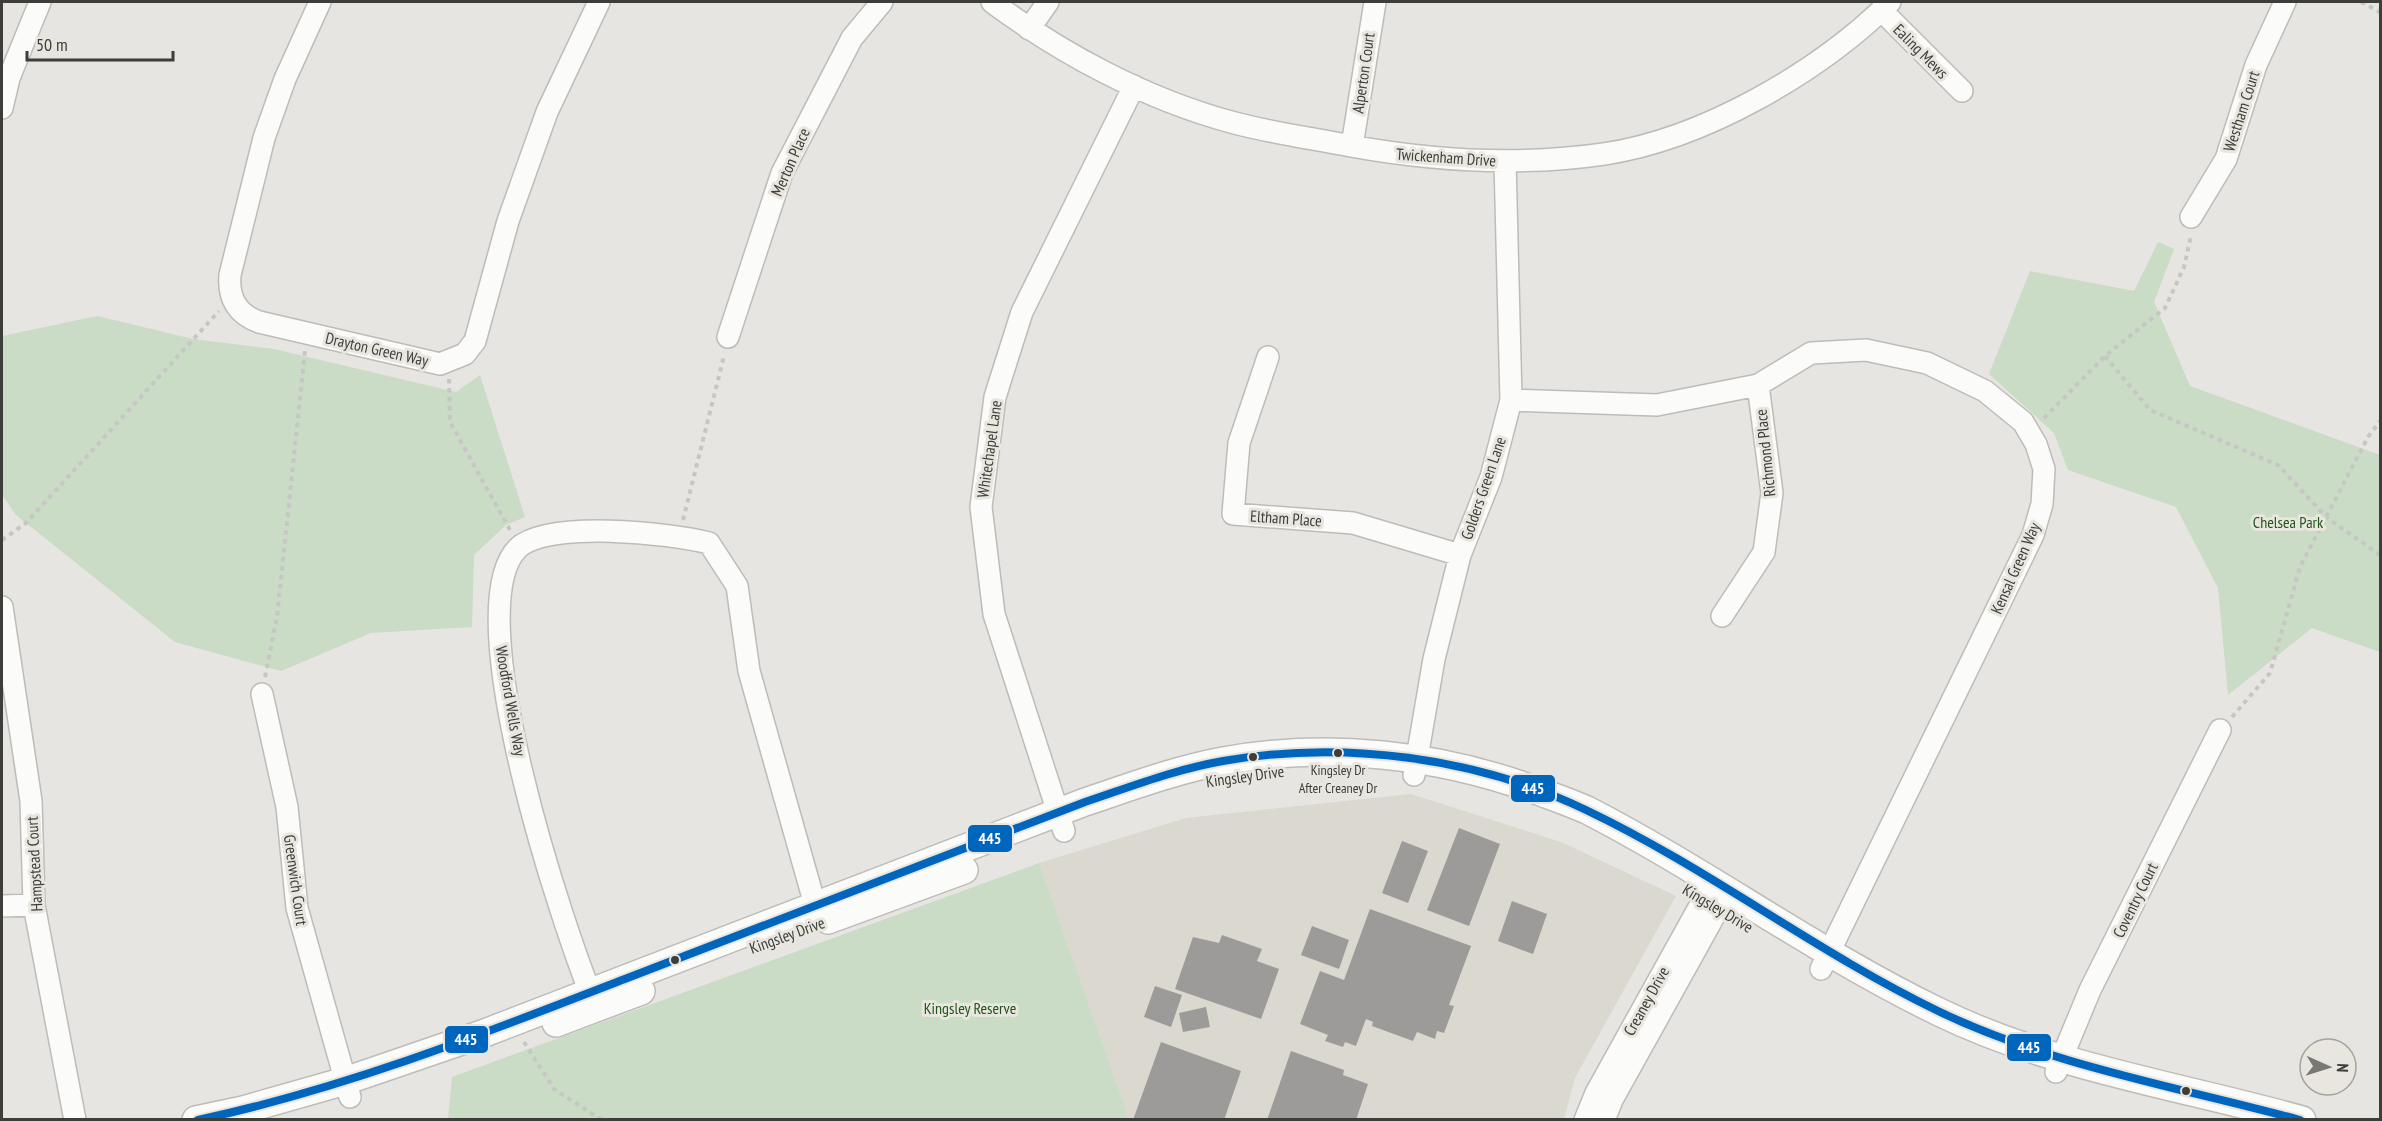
<svg xmlns="http://www.w3.org/2000/svg" width="2382" height="1121" viewBox="0 0 2382 1121" font-family="'PT Sans Narrow',sans-serif">
  <style>
    .built { fill: #dad8cf }
    .green { fill: #cadbc6 }
    .building { fill: #9c9b9a }
    .lines { fill: none; stroke-linecap: round; stroke-linejoin: round }
    .minor-casing { stroke: #bdbcb9; stroke-width: 24 }
    .major-casing { stroke: #bdbcb9; stroke-width: 30 }
    .path { stroke: #c6c6c5; stroke-width: 4; stroke-dasharray: 4.5 4.5; stroke-linecap: butt }
    .minor { stroke: #fbfbfa; stroke-width: 21 }
    .major { stroke: #fbfbfa; stroke-width: 27 }
    .bus-1-casing { stroke: #e8e6df; stroke-width: 12 }
    .bus-1 { stroke: #0065bd; stroke-width: 8 }
    .bus-dot { fill: #3d3d3a; stroke: #e8e6df; stroke-width: 2 }
    .labels { text-anchor: middle; dominant-baseline: central; stroke-width: 6; stroke-linejoin: round; paint-order: stroke }
    .bus-label { font-size: 14px; fill: #3d3d3a; stroke: #e8e6df }
    .street-label { font-size: 16px; fill: #3d3d3a; stroke: #e8e6df }
    .park-label { font-size: 16px; fill: #1e5618; stroke: #e8e6df }
    .line-badge { stroke: #e8e6df; stroke-width: 2 }
    .badge-label { font-size: 16px; text-anchor: middle; font-weight: bold; fill: #fff }
  </style>
  <rect width="100%" height="100%" fill="#e6e5e1"/>
  <path class="built" d="M 1411,794 L 1561,842 L 1676,896 L 1575,1078 L 1564,1119 L 1129,1119 L 1039,863 L 1186,818 Z"/>
  <path class="green" d="M 2158,242 L 2174,249 L 2154,302 L 2190,386 L 2380,455 L 2380,652 L 2312,628 L 2228,695 L 2218,588 L 2176,507 L 2068,470 L 2054,433 L 1989,374 L 2030,271 L 2134,291 Z
    M 97,316 L 193,339 L 274,349 L 456,392 L 480,375 L 525,517 L 506,525 L 474,555 L 472,627 L 371,633 L 281,671 L 175,642 L 16,515 L 2,495 L 2,336 Z
    M 1039,863 L 1129,1119 L 448,1119 L 452,1077 Z"/>
  <path class="building" d="M 1459,828 L 1500,844 L 1469,926 L 1427,910 Z
    M 1402,841 L 1428,851 L 1408,903 L 1382,893 Z
    M 1512,901 L 1547,914 L 1533,954 L 1498,941 Z
    M 1370,909 L 1471,946 L 1449,1005 L 1454,1006 L 1444,1033 L 1437,1031 L 1435,1039 L 1417,1032 L 1413,1041 L 1372,1026 L 1373,1022 L 1366,1019 L 1356,1046 L 1345,1042 L 1343,1047 L 1325,1041 L 1328,1035 L 1300,1024 L 1320,971 L 1344,980 Z
    M 1312,926 L 1349,940 L 1339,969 L 1301,955 Z
    M 1222,935 L 1262,949 L 1257,961 L 1279,969 L 1261,1019 L 1175,989 L 1193,937 L 1219,943 Z
    M 1155,986 L 1182,995 L 1171,1027 L 1144,1017 Z
    M 1206,1007 L 1210,1027 L 1183,1032 L 1179,1013 Z
    M 1161,1042 L 1241,1071 L 1224,1120 L 1133,1120 Z
    M 1291,1051 L 1344,1070 L 1343,1075 L 1368,1084 L 1356,1120 L 1267,1120 Z"/>
  <g class="lines">
    <g class="minor-casing">
      <path id="minor" d="M 320,2 L 285,79 L 264,138 L 230,275 C 228,298 237,314 259,322 L 440,364 L 465,354 L 475,341 L 508,221 L 547,112 L 599,2
        M 992,2 C 1062,54 1146,99 1231,122 C 1271,133 1311,138 1351,146 C 1434,161 1521,166 1604,154 C 1704,139 1819,72 1890,2
        M 1881,10 L 1962,91
        M 1029,29 L 1048,2
        M 2,108 L 9,78 L 40,2
        M 1352,146 L 1375,2
        M 2191,217 L 2226,159 L 2256,65 L 2285,2
        M 728,337 L 782,173 L 852,38 L 882,2
        M 1268,357 L 1239,443 L 1233,514 L 1353,523 L 1460,555
        M 1511,400 L 1657,405 L 1758,385 L 1811,353 L 1866,350 L 1927,363 L 1985,391 L 2023,422 L 2036,444 L 2044,469 L 2042,504 L 2033,535 L 1821,969
        M 2,607 L 31,801 L 34,905 L 75,1120
        M 1722,616 L 1764,552 L 1772,493 L 1758,385
        M 262,694 L 287,807 L 297,908 L 350,1097
        M 1414,775 L 1434,659 L 1460,555 L 1491,477 L 1511,400 L 1505,161
        M 1064,831 L 994,614 L 981,507 L 995,397 L 1022,312 L 1134,86
        M 2,906 L 34,905
        M 596,1007 C 564,932 456,608 518,548 C 548,520 670,533 709,543 L 737,586 L 749,671 L 819,919
        M 2056,1072 L 2090,990 L 2220,730
        M 1585,1120 L 1596,1093 L 1712,884
        M 1604,1120 L 1612,1100 L 1727,893"/>
    </g>
    <g class="major-casing">
      <path id="major" d="M 828,920 L 964,870
        M 556,1023 L 641,991
        M 196,1120 L 243,1110 L 345,1081 L 482,1034 L 1085,802 C 1130,787 1175,770 1223,761 C 1328,742 1438,754 1538,791 C 1554,797 1571,803 1587,810 C 1707,872 1817,953 1939,1012 C 2052,1067 2181,1086 2302,1120"/>
    </g>
    <path class="path" d="M 2361,2 L 2380,12
      M 2105,356 L 2150,410 L 2278,465 L 2326,517 L 2380,555
      M 449,379 L 450,422 L 510,530
      M 2044,418 L 2105,356 L 2165,308 L 2184,267 L 2191,236
      M 683,520 L 724,356
      M 2,540 L 26,523 L 219,311
      M 265,677 L 277,617 L 305,351
      M 2232,717 L 2270,673 L 2300,567 L 2368,437 L 2380,421
      M 524,1042 L 554,1089 L 602,1120"/>
    <use href="#minor" class="minor"/>
    <use href="#major" class="major"/>
    <g class="bus-1-casing">
      <path id="bus-1" d="M 198,1120 C 347,1088 488,1032 630,977 C 781,919 933,860 1085,802 C 1130,787 1176,769 1223,761 C 1343,740 1476,757 1586,810 C 1708,868 1816,952 1938,1011 C 2052,1066 2179,1087 2300,1120"/>
    </g>
    <use href="#bus-1" class="bus-1"/>
  </g>
  <g class="bus-dot">
    <circle cx="1338" cy="753" r="5"/>
    <circle cx="1253" cy="757" r="5"/>
    <circle cx="675" cy="960" r="5"/>
    <circle cx="2186" cy="1091" r="5"/>
  </g>
  <g class="labels">
    <g class="bus-label">
      <text x="1338" y="770">Kingsley Dr<tspan x="1338" dy="18">After Creaney Dr</tspan></text>
    </g>
    <g class="street-label">
      <text transform="translate(1921 51) rotate(45)">Ealing Mews</text>
      <text transform="translate(1363 73) rotate(-82)">Alperton Court</text>
      <text transform="translate(2241 111) rotate(-72)">Westham Court</text>
      <text transform="translate(1446 157) rotate(4)">Twickenham Drive</text>
      <text transform="translate(790 162) rotate(-66)">Merton Place</text>
      <text transform="translate(377 349) rotate(13)">Drayton Green Way</text>
      <text transform="translate(989 449) rotate(-82)">Whitechapel Lane</text>
      <text transform="translate(1765 453) rotate(-96)">Richmond Place</text>
      <text transform="translate(1483 488) rotate(-71)">Golders Green Lane</text>
      <text transform="translate(1286 518) rotate(4)">Eltham Place</text>
      <text transform="translate(2015 568) rotate(-66)">Kensal Green Way</text>
      <text transform="translate(511 701) rotate(80)">Woodford Wells Way</text>
      <text transform="translate(1245 776) rotate(-8)">Kingsley Drive</text>
      <text transform="translate(34 864) rotate(-93)">Hampstead Court</text>
      <text transform="translate(296 880) rotate(82)">Greenwich Court</text>
      <text transform="translate(2135 900) rotate(-64)">Coventry Court</text>
      <text transform="translate(1718 908) rotate(31)">Kingsley Drive</text>
      <text transform="translate(787 935) rotate(-20)">Kingsley Drive</text>
      <text transform="translate(1646 1001) rotate(-61)">Creaney Drive</text>
    </g>
    <g class="park-label">
      <text x="2288" y="522">Chelsea Park</text>
      <text x="970" y="1008">Kingsley Reserve</text>
    </g>
  </g>
  <g class="line-badge">
    <rect x="1510" y="774" width="46" height="29" rx="6" fill="#0065bd"/>
    <rect x="967" y="824" width="46" height="29" rx="6" fill="#0065bd"/>
    <rect x="444" y="1025" width="45" height="29" rx="6" fill="#0065bd"/>
    <rect x="2006" y="1033" width="46" height="29" rx="6" fill="#0065bd"/>
  </g>
  <g class="badge-label">
    <text x="1533" y="794">445</text>
    <text x="990" y="844">445</text>
    <text x="466" y="1045">445</text>
    <text x="2029" y="1053">445</text>
  </g>
  <rect width="2382" height="1121" fill="none" stroke="#3d3d3a" stroke-width="6"/>
  <g transform="translate(2328 1067) rotate(93)"><circle r="28" fill="#e8e6df" stroke="#a4a29d" stroke-width="1.5"/>
  <path d="M0-4.5L10 22L0 15L-10 22Z" fill="#787874"/>
  <text y="-9" font-size="16" font-weight="bold" text-anchor="middle" fill="#3d3d3a">N</text>
  </g>
  <path d="M27 51v9h146v-9" fill="none" stroke="#3d3d3a" stroke-width="3"/>
  <text x="36" y="51" font-size="18" fill="#3d3d3a" stroke="#e8e6df" stroke-width="4.5" paint-order="stroke">50 m</text>
</svg>
